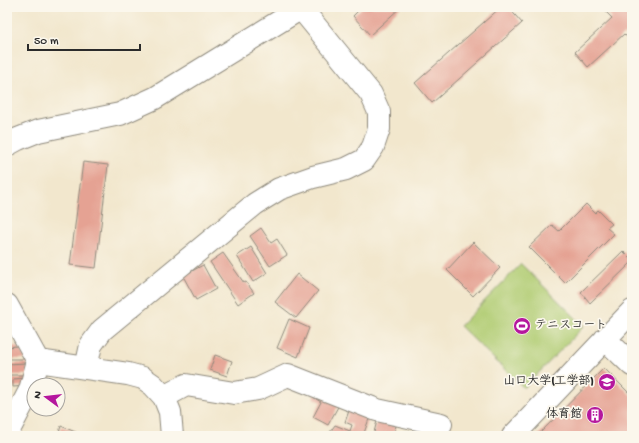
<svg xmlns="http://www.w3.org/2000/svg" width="639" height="443" viewBox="0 0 639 443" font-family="'Gochi Hand','Klee One',sans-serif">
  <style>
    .green { fill: #b0cc72; stroke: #6e7c4e }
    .building { fill: #e5a293 }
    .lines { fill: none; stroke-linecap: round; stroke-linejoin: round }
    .minor-casing { stroke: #8e897c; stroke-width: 24 }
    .minor { stroke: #fff; stroke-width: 22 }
    .labels { text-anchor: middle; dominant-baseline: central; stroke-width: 3.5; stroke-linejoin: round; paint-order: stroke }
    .poi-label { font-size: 12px; font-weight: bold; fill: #2b2b2b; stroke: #fbf7ec; text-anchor: end }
  </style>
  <rect width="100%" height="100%" fill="#fbf7ec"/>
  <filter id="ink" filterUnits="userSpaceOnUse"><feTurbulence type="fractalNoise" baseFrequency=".025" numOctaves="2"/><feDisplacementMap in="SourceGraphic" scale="8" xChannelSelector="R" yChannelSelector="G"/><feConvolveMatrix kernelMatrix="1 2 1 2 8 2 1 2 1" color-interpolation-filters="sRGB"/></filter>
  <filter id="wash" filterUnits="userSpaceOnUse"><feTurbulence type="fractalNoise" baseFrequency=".012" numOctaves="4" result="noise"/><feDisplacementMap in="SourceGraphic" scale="16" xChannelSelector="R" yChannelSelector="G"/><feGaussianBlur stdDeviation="0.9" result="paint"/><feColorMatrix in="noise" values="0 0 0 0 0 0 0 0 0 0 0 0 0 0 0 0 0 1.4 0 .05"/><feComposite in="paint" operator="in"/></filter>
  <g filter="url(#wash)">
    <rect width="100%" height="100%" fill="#f2e7cd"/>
    <path class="green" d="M 521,264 L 584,326 L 524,388 L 460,326 Z"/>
    <g id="blocks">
      <path class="building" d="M 362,7 L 401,7 L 370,35 L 353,16 Z
        M 501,7 L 508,7 L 522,23 L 432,103 L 415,83 Z
        M 610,7 L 632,7 L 632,33 L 627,37 L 624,34 L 588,67 L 575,52 L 612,18 L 605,11 Z
        M 83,162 L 108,165 L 96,268 L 70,265 Z
        M 586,204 L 595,213 L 598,210 L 612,224 L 607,228 L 614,234 L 565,283 L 529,247 L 552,225 L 559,231 Z
        M 261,228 L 271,243 L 277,239 L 287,255 L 270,266 L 250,236 Z
        M 473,242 L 500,268 L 473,296 L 447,270 Z
        M 251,247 L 267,273 L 253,282 L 237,256 Z
        M 623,251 L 632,260 L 632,262 L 590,303 L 581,292 Z
        M 223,253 L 244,283 L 246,282 L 254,293 L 238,304 L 210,262 Z
        M 203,265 L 216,289 L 196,300 L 183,276 Z
        M 297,274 L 318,291 L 296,318 L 275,302 Z
        M 289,319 L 309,328 L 298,357 L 277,348 Z
        M 17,346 L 26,359 L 7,359 L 7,347 Z
        M 215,355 L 232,361 L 227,376 L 210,370 Z
        M 27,363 L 28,375 L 7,375 L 7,364 Z
        M 604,368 L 632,396 L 632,435 L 631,436 L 537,436 Z
        M 27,378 L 27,386 L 13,387 L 13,379 Z
        M 317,391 L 340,403 L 328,425 L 313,417 L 321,402 L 313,397 Z
        M 350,408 L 370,416 L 363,436 L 328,435 L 335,425 L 350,431 L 352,425 L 345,422 Z
        M 377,421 L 396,426 L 393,436 L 373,436 Z
        M 61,426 L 85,436 L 58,436 Z"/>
    </g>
  </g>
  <g filter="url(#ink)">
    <use href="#blocks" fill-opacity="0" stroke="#8e897c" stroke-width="1"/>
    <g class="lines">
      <g class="minor-casing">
        <path id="minor" d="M 7,145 L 18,139 L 38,131 L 120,114 L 155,98 L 303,7
          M 7,305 L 38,361 L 30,390 L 7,434
          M 605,339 L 632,365
          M 38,361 L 128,374 L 143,378 L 153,385 L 164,397 L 170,412 L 172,436
          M 86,368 L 91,345 L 102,330 L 255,204 L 279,189 L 313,177 L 346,169 L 364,160 L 373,147 L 379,129 L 379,112 L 371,94 L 300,7
          M 164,397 L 186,385 L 234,393 L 258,389 L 288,375 L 377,410 L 441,424
          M 513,436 L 632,311"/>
      </g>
      <use href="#minor" class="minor"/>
    </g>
  </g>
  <defs>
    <g id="stadium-disc" transform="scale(0.9)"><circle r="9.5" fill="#b5179e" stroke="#fbf7ec"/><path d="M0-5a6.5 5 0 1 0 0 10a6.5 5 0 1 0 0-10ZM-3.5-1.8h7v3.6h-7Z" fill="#fff"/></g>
    <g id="university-disc" transform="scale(0.9)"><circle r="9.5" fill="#b5179e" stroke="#fbf7ec"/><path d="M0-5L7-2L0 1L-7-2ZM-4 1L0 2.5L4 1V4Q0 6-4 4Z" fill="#fff"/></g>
    <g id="building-disc" transform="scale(0.9)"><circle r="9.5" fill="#b5179e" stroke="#fbf7ec"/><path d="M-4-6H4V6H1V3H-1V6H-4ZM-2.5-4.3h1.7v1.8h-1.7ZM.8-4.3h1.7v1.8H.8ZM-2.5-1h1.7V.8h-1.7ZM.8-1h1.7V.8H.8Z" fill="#fff"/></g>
  </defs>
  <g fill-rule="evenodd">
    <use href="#stadium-disc" x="522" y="326"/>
    <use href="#university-disc" x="607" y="382"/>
    <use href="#building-disc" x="595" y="415"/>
  </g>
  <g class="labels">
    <g class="poi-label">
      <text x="535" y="326" text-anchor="start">テニスコート</text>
      <text x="594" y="382">山口大学(工学部)</text>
      <text x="582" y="415">体育館</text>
    </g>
  </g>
  <rect width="639" height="443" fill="none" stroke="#fbf7ec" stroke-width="24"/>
  <g transform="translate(46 397) rotate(285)"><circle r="19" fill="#fbf7ec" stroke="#a8a59f"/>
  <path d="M0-3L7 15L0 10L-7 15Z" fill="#b5179e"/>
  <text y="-6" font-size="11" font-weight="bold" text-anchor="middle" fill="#2b2b2b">N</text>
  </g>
  <path d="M28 44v6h112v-6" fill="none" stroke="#2b2b2b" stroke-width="2"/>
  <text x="34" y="44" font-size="12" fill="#2b2b2b" stroke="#fbf7ec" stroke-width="3" paint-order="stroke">50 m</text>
</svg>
